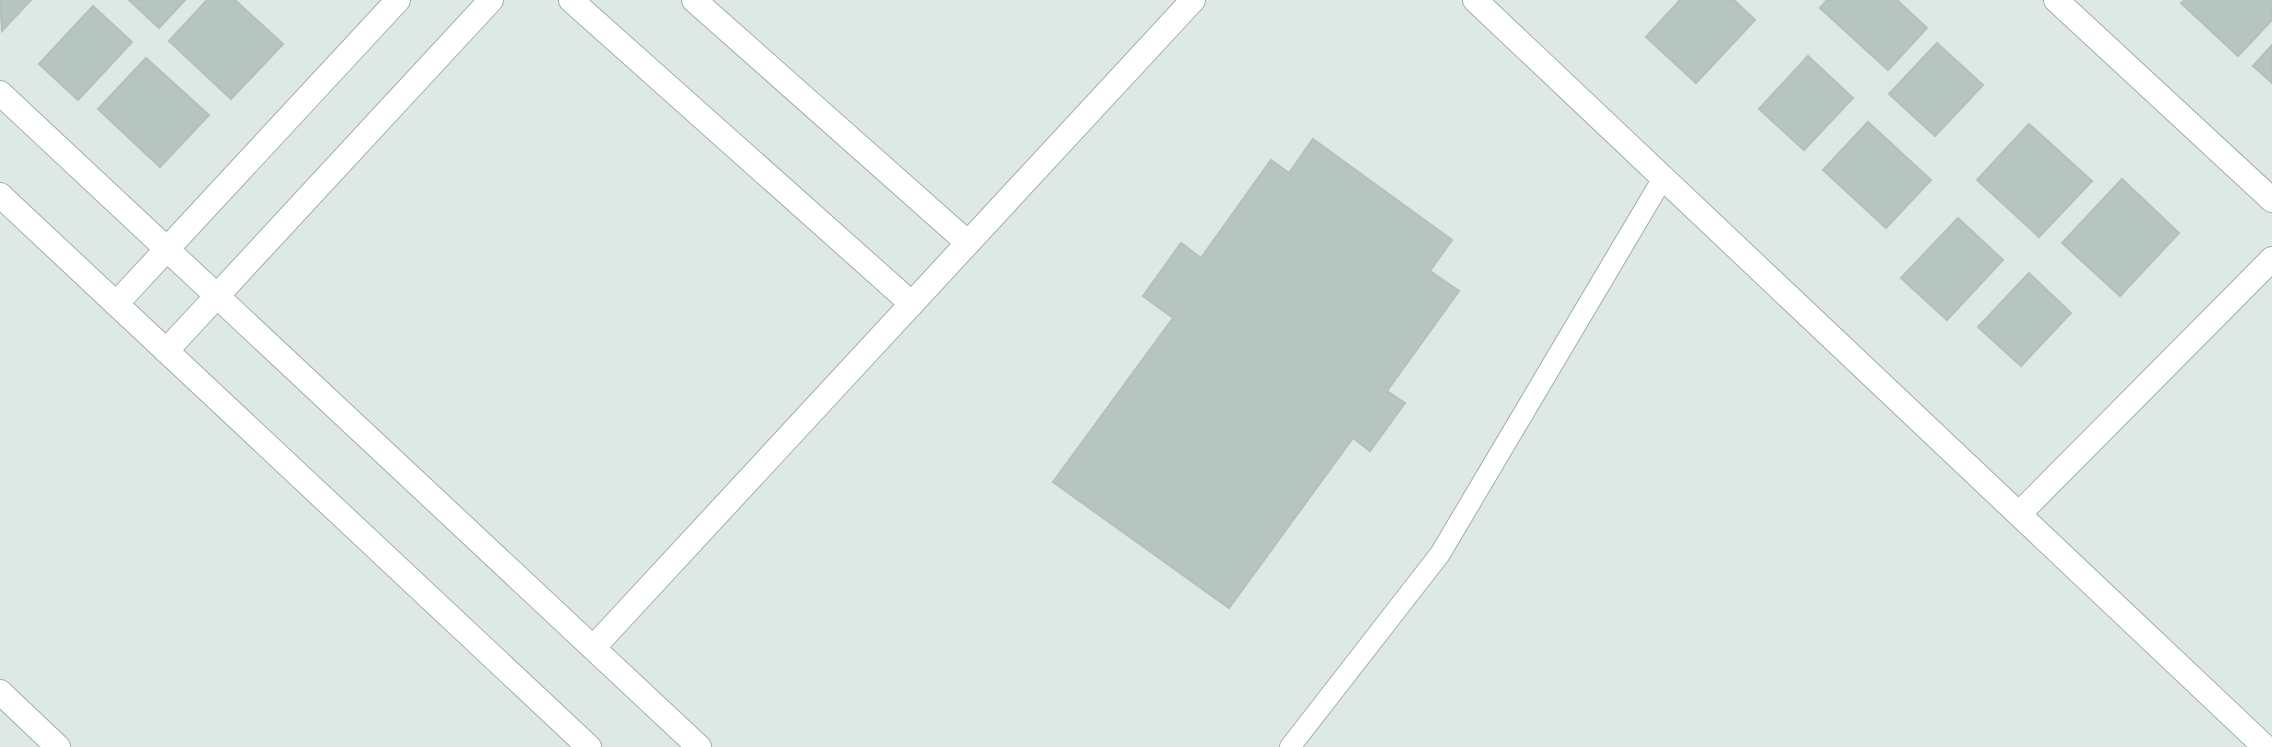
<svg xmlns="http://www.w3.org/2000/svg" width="2272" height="747" viewBox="0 0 2272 747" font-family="'Varela Round',sans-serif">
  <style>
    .building { fill: #b7c5c1; stroke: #b1c1bc; stroke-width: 2 }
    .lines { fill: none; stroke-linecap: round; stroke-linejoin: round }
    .lane-casing { stroke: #a2afac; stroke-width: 22 }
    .street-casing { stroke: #a2afac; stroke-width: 26 }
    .lane { stroke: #fff; stroke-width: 20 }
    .street { stroke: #fff; stroke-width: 24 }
  </style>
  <rect width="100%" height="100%" fill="#dee8e5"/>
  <path class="building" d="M 0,0 L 31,0 L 2,31 Z
    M 129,0 L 185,0 L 159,28 Z
    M 207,0 L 235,0 L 283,44 L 231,99 L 169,41 Z
    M 1680,0 L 1734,0 L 1755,20 L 1696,83 L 1646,37 Z
    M 1827,0 L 1897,0 L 1927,28 L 1888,70 L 1820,8 Z
    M 2185,0 L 2272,0 L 2272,20 L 2238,56 L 2181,3 Z
    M 93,6 L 132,42 L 78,100 L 39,64 Z
    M 1937,43 L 1983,85 L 1935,136 L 1889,94 Z
    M 2272,45 L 2272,83 L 2253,66 Z
    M 1808,56 L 1853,98 L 1804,150 L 1759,109 Z
    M 146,58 L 209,115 L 160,167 L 98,109 Z
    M 1868,122 L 1931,180 L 1886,228 L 1823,170 Z
    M 2029,124 L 2092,181 L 2039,237 L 1977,180 Z
    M 1313,139 L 1452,240 L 1430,271 L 1459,291 L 1387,391 L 1405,403 L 1370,451 L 1353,438 L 1229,608 L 1053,482 L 1173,318 L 1143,296 L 1181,243 L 1201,258 L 1271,160 L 1289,173 Z
    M 2122,179 L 2179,233 L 2120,296 L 2062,243 Z
    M 1958,218 L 2003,260 L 1947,320 L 1901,278 Z
    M 2029,273 L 2071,313 L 2021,366 L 1978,327 Z"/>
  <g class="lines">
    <g class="lane-casing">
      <path id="lane" d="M 1290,747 L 1440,554 L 1663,178"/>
    </g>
    <g class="street-casing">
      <path id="street" d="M 571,0 L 912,304
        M 694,0 L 968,243
        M 1475,0 L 2265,747
        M 2056,0 L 2272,200
        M 0,93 L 699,747
        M 0,195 L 589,747
        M 116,304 L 398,0
        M 166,351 L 491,0
        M 2019,514 L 2272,259
        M 593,648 L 1193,0
        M 0,692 L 58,747"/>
    </g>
    <use href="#lane" class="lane"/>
    <use href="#street" class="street"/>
  </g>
</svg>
